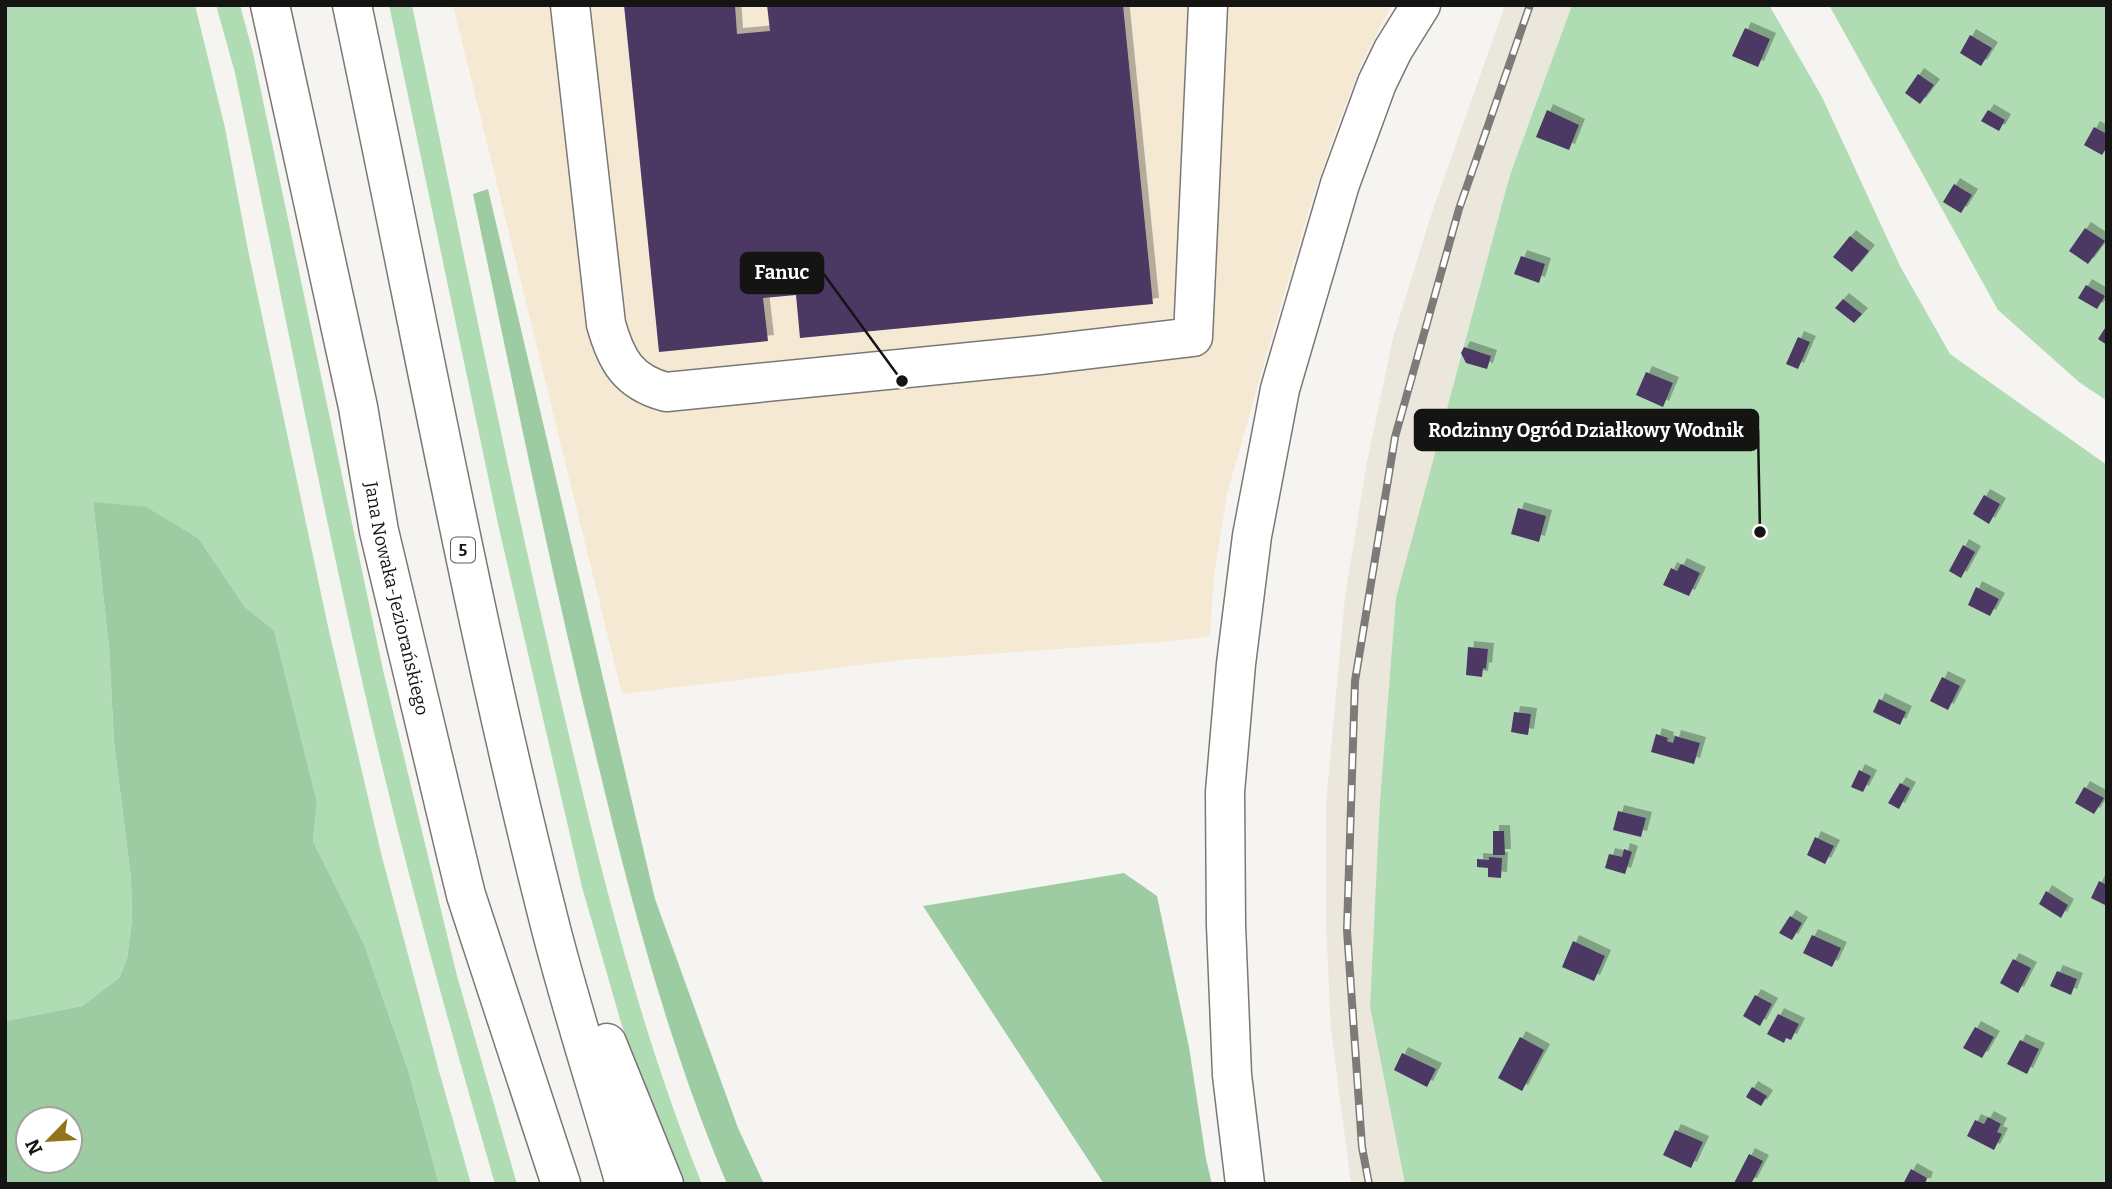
<svg xmlns="http://www.w3.org/2000/svg" width="2112" height="1189" viewBox="0 0 2112 1189" font-family="Bitter,serif">
  <style>
    .commercial { fill: #f5e9d4 }
    .built { fill: #ece7dd }
    .green { fill: #b0dcb4 }
    .forest { fill: #9dcca2; fill-rule: evenodd }
    .building { fill: #4b3764; filter: url(#shadow) }
    .lines { fill: none; stroke-linecap: round; stroke-linejoin: round }
    .minor-casing { stroke: #797875; stroke-width: 41 }
    .major-casing { stroke: #797875; stroke-width: 41 }
    .minor { stroke: #fff; stroke-width: 38 }
    .major { stroke: #fff; stroke-width: 38 }
    .rail-casing { stroke: #7c7b78; stroke-width: 8 }
    .rail { stroke: #fff; stroke-width: 5; stroke-dasharray: 16; stroke-linecap: butt }
    .labels { text-anchor: middle; dominant-baseline: central; stroke-width: 7; stroke-linejoin: round; paint-order: stroke }
    .shield { fill: #fff; stroke: #5a5a59; stroke-width: 2 }
    .shield-label { font-size: 16px; font-weight: bold; fill: #141412 }
    .street-label { font-size: 18px; fill: #141412; stroke: #fff }
    .leader { fill: none; stroke: #141412; stroke-width: 2.5 }
    .callout-dot { fill: #141412; stroke: #fff; stroke-width: 2.5 }
    .callout { fill: #141412; stroke: #141412; stroke-width: 2.5 }
    .callout-label { font-size: 19px; text-anchor: middle; font-weight: bold; fill: #fff }
  </style>
  <defs>
    <filter id="shadow"><feDropShadow dx="6" dy="-6" stdDeviation="0" flood-color="#0004"/></filter>
  </defs>
  <rect width="100%" height="100%" fill="#f6f4f1"/>
  <path class="commercial" d="M 453,5 L 1392,5 L 1361,65 L 1337,127 L 1312,200 L 1269,346 L 1227,494 L 1214,575 L 1210,636 L 1175,641 L 901,660 L 622,694 Z"/>
  <path class="built" d="M 1505,5 L 1572,5 L 1510,175 L 1370,1007 L 1405,1184 L 1351,1184 L 1331,1030 L 1326,924 L 1326,803 L 1345,596 L 1367,462 L 1393,338 L 1431,215 Z"/>
  <path class="green" d="M 5,5 L 195,5 L 225,128 L 248,250 L 329,631 L 382,857 L 439,1071 L 471,1184 L 439,1184 L 408,1070 L 364,944 L 313,841 L 317,802 L 274,630 L 245,607 L 199,539 L 93,502 L 109,647 L 114,742 L 131,879 L 132,920 L 127,959 L 119,978 L 82,1006 L 5,1021 Z
    M 216,5 L 240,5 L 253,53 L 383,670 L 457,976 L 517,1184 L 495,1184 C 447,1019 401,853 363,685 C 317,482 278,277 235,73 Z
    M 389,5 L 412,5 C 459,231 504,456 556,680 C 596,851 636,1021 702,1184 L 678,1184 L 622,1026 L 582,887 L 498,524 Z
    M 1572,5 L 1769,5 L 1822,97 L 1900,266 L 1950,354 L 2107,465 L 2107,1184 L 1405,1184 L 1370,1007 L 1380,801 L 1396,598 L 1510,175 Z
    M 1829,5 L 2107,5 L 2107,401 L 2079,382 L 1998,310 Z"/>
  <path class="forest" d="M 488,189 L 655,899 L 738,1128 L 764,1184 L 727,1184 C 670,1049 632,906 598,764 C 551,575 513,384 473,194 Z
    M 93,502 L 146,507 L 199,539 L 245,607 L 274,630 L 317,802 L 313,841 L 364,944 L 408,1070 L 439,1184 L 5,1184 L 5,1021 L 82,1006 L 119,978 L 127,959 L 132,920 L 131,879 L 114,742 L 109,647 ZM 28,1119 L 70,1119 L 70,1161 L 28,1161 Z
    M 1124,873 L 1157,896 L 1189,1047 L 1206,1159 L 1212,1184 L 1104,1184 L 923,906 Z"/>
  <path class="building" d="M 624,5 L 735,5 L 737,34 L 770,31 L 767,5 L 1123,5 L 1153,304 L 800,338 L 796,295 L 763,298 L 768,341 L 659,352 Z
    M 1745,28 L 1770,39 L 1758,67 L 1732,56 Z
    M 1970,35 L 1992,48 L 1981,66 L 1960,53 Z
    M 1918,74 L 1934,85 L 1920,104 L 1905,93 Z
    M 1547,110 L 1579,125 L 1569,150 L 1536,137 Z
    M 1988,110 L 2005,120 L 1999,131 L 1981,121 Z
    M 2094,127 L 2107,134 L 2107,147 L 2102,155 L 2084,145 Z
    M 1954,184 L 1972,195 L 1961,213 L 1943,202 Z
    M 2085,228 L 2105,241 L 2088,264 L 2069,251 Z
    M 1850,236 L 1869,251 L 1852,272 L 1833,257 Z
    M 1521,256 L 1545,264 L 1539,283 L 1514,274 Z
    M 2086,285 L 2105,296 L 2097,309 L 2078,298 Z
    M 1843,299 L 1862,314 L 1854,323 L 1835,308 Z
    M 2107,325 L 2107,345 L 2098,339 Z
    M 1798,337 L 1810,342 L 1798,369 L 1786,364 Z
    M 1464,347 L 1491,356 L 1487,369 L 1466,363 L 1461,353 Z
    M 1646,372 L 1673,383 L 1663,407 L 1636,395 Z
    M 1984,495 L 2000,504 L 1989,524 L 1973,514 Z
    M 1518,508 L 1546,516 L 1539,542 L 1511,534 Z
    M 1963,545 L 1975,552 L 1961,578 L 1949,571 Z
    M 1681,564 L 1700,573 L 1689,596 L 1663,585 L 1671,568 L 1677,571 Z
    M 1976,587 L 1999,599 L 1990,616 L 1968,605 Z
    M 1468,647 L 1488,649 L 1486,669 L 1483,668 L 1482,677 L 1466,675 Z
    M 1942,677 L 1960,686 L 1948,710 L 1930,701 Z
    M 1879,699 L 1906,712 L 1900,725 L 1873,712 Z
    M 1514,712 L 1531,714 L 1528,735 L 1511,732 Z
    M 1656,734 L 1668,738 L 1667,741 L 1673,743 L 1675,736 L 1700,743 L 1694,764 L 1651,752 Z
    M 1859,770 L 1871,776 L 1863,792 L 1851,787 Z
    M 1900,783 L 1910,788 L 1899,809 L 1888,803 Z
    M 2084,787 L 2104,798 L 2094,814 L 2075,803 Z
    M 1618,811 L 1646,818 L 1641,837 L 1613,830 Z
    M 1493,831 L 1504,831 L 1505,855 L 1493,855 Z
    M 1815,837 L 1834,846 L 1825,864 L 1807,855 Z
    M 1624,849 L 1632,852 L 1625,874 L 1605,868 L 1609,854 L 1622,857 Z
    M 1489,857 L 1502,858 L 1501,878 L 1488,877 L 1488,868 L 1477,867 L 1477,859 L 1489,860 Z
    M 2099,881 L 2107,885 L 2107,906 L 2091,898 Z
    M 2046,891 L 2068,905 L 2061,918 L 2039,904 Z
    M 1790,916 L 1802,923 L 1792,940 L 1779,933 Z
    M 1812,935 L 1841,948 L 1832,967 L 1803,953 Z
    M 1573,941 L 1605,956 L 1594,981 L 1562,967 Z
    M 2013,959 L 2031,968 L 2018,993 L 2000,983 Z
    M 2057,971 L 2077,979 L 2071,995 L 2050,986 Z
    M 1755,995 L 1772,1004 L 1760,1026 L 1743,1016 Z
    M 1778,1014 L 1799,1024 L 1791,1040 L 1786,1038 L 1784,1043 L 1767,1034 Z
    M 1975,1027 L 1994,1037 L 1982,1058 L 1963,1048 Z
    M 1520,1037 L 1544,1050 L 1522,1091 L 1498,1078 Z
    M 2020,1040 L 2039,1049 L 2027,1074 L 2007,1064 Z
    M 1402,1053 L 1436,1069 L 1427,1087 L 1394,1070 Z
    M 1752,1087 L 1767,1096 L 1761,1106 L 1746,1097 Z
    M 1988,1117 L 2001,1124 L 1997,1132 L 2002,1134 L 1994,1150 L 1967,1136 L 1975,1120 L 1984,1124 Z
    M 1675,1130 L 1703,1142 L 1691,1168 L 1663,1155 Z
    M 1749,1154 L 1763,1161 L 1751,1184 L 1734,1183 Z
    M 1911,1169 L 1927,1178 L 1925,1184 L 1903,1184 Z"/>
  <g class="lines">
    <g class="minor-casing">
      <path id="minor" d="M 570,5 L 606,324 C 616,360 628,382 666,392 L 1040,355 L 1193,337 L 1208,5
        M 1245,1184 L 1232,1075 L 1226,925 L 1225,792 L 1236,664 L 1252,536 L 1280,389 L 1340,184 L 1377,83 L 1393,50 L 1421,5"/>
    </g>
    <g class="major-casing">
      <g id="major">
        <path id="s1" d="M 270,5 L 358,407 L 379,531 L 457,858 L 466,895 L 561,1184"/>
        <path d="M 352,5 C 417,311 472,618 549,921 C 571,1009 600,1096 625,1184"/>
        <path d="M 607,1043 L 664,1184"/>
      </g>
    </g>
    <use href="#minor" class="minor"/>
    <use href="#major" class="major"/>
    <g class="rail-casing">
      <path id="rail" d="M 1369,1184 L 1362,1147 L 1347,930 L 1355,681 L 1395,437 L 1459,209 L 1530,5"/>
    </g>
    <use href="#rail" class="rail"/>
  </g>
  <g class="labels">
    <rect class="shield" x="451" y="537.5" width="24" height="25" rx="5"/>
    <g class="shield-label">
      <text x="463" y="550">5</text>
    </g>
    <g class="street-label">
      <text stroke="none"><textPath href="#s1" startOffset="607">Jana Nowaka-Jeziorańskiego</textPath></text>
    </g>
  </g>
  <path class="leader" d="M902 381L823 273M1760 532L1758 430"/>
  <g class="callout-dot">
    <circle cx="902" cy="381" r="7"/>
    <circle cx="1760" cy="532" r="7"/>
  </g>
  <g class="callout">
    <rect x="741" y="253" width="82" height="40" rx="7"/>
    <rect x="1415" y="410" width="343" height="40" rx="7"/>
  </g>
  <g class="callout-label">
    <text x="782" y="279">Fanuc</text>
    <text x="1586" y="437">Rodzinny Ogród Działkowy Wodnik</text>
  </g>
  <rect width="2112" height="1189" fill="none" stroke="#141412" stroke-width="14"/>
  <g transform="translate(49 1140) rotate(245)"><circle r="33" fill="#ffffff" stroke="#a1a1a0" stroke-width="2"/>
  <path d="M0-5L12 26L0 18L-12 26Z" fill="#93741b"/>
  <text y="-10" font-size="19" font-weight="bold" text-anchor="middle" fill="#141412">N</text>
  </g>
</svg>
